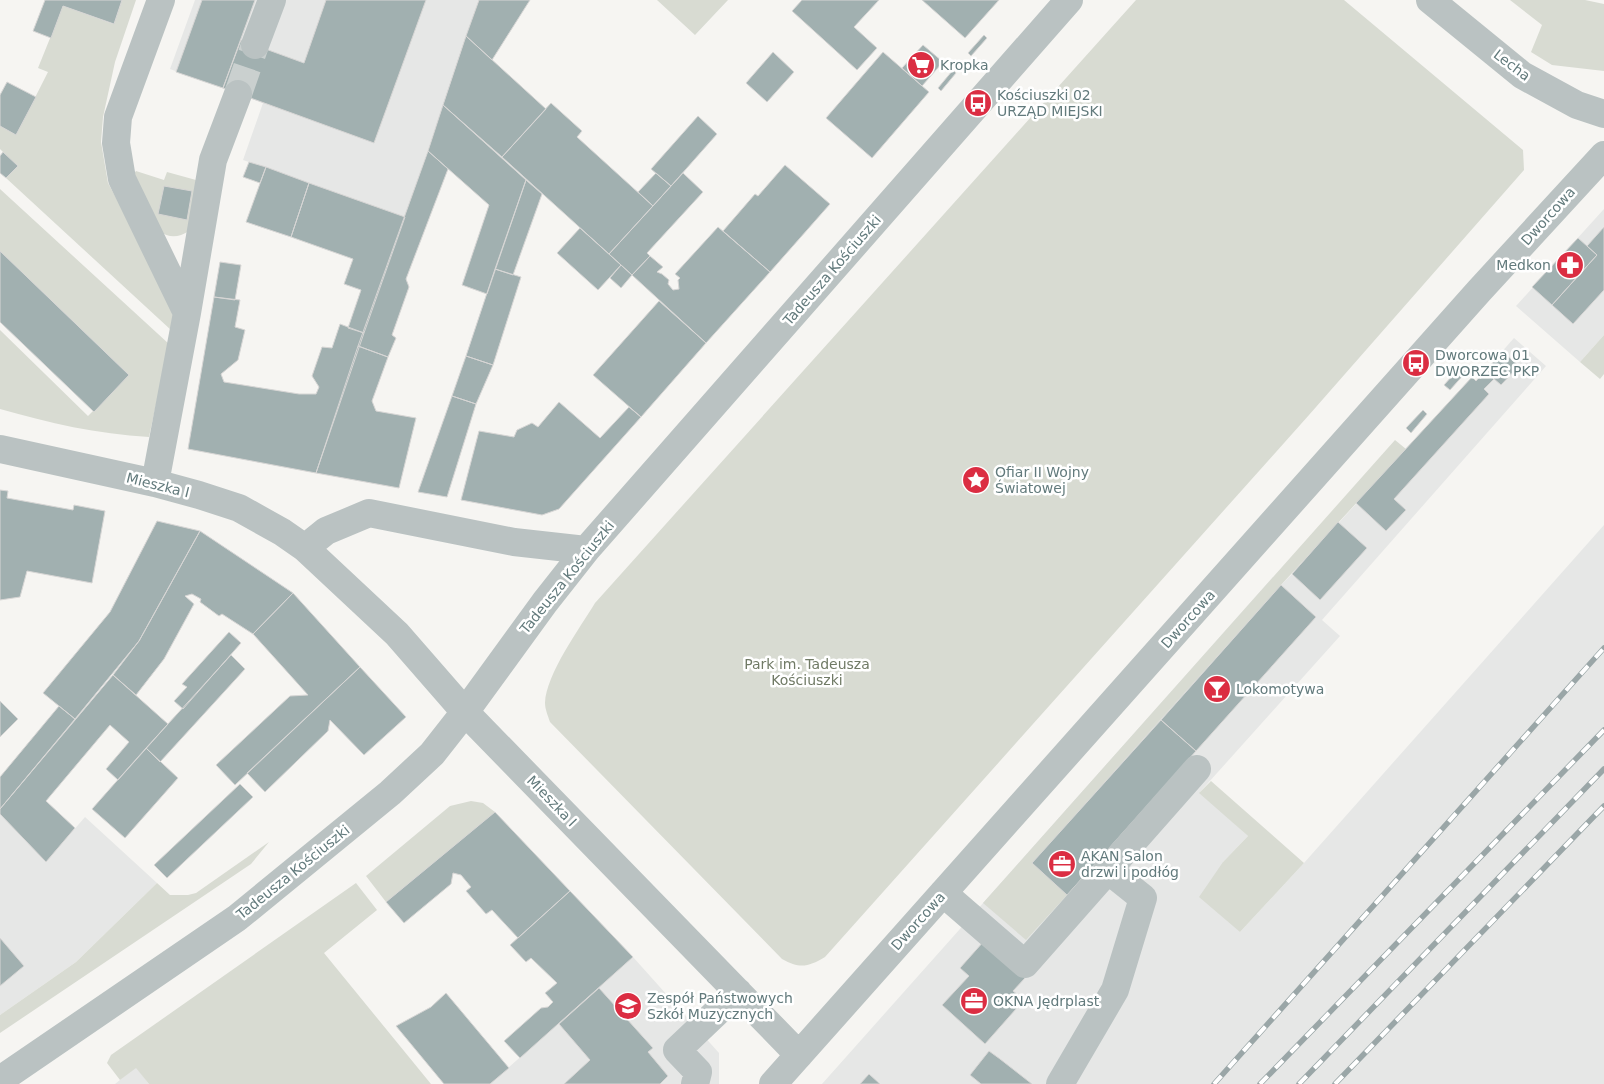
<svg xmlns="http://www.w3.org/2000/svg" width="1604" height="1084" viewBox="0 0 1604 1084" font-family="'DejaVu Sans',sans-serif">
  <style>
    .built { fill: #e6e7e6 }
    .green { fill: #d8dbd2 }
    .building { fill: #a1b0b0; stroke: #d7d6d5 }
    .lines { fill: none; stroke-linecap: round; stroke-linejoin: round }
    .minor-tunnel { stroke: #cad0cf; stroke-width: 28; stroke-dasharray: 28 14; stroke-linecap: butt }
    .minor { stroke: #bac2c2; stroke-width: 28 }
    .rail-casing { stroke: #9aa6a7; stroke-width: 5.5 }
    .rail { stroke: #fff; stroke-width: 4; stroke-dasharray: 11; stroke-linecap: butt }
    .labels { text-anchor: middle; dominant-baseline: central; stroke-width: 5; stroke-linejoin: round; paint-order: stroke }
    .poi-label { font-size: 14px; fill: #627a7c; stroke: #fff; text-anchor: start }
    .street-label { font-size: 14px; fill: #627a7c; stroke: #fff }
    .park-label { font-size: 14px; fill: #707a65; stroke: #fff }
  </style>
  <rect width="100%" height="100%" fill="#f6f5f2"/>
  <path class="built" d="M 195,0 L 479,0 L 405,217 L 243,160 L 263,103 L 170,69 Z
    M 1604,209 L 1604,335 L 1580,362 L 1516,306 Z
    M 1514,338 L 1546,366 L 1322,620 L 1340,636 L 1200,792 L 1248,836 L 1223,862 L 1240,932 L 1304,863 L 1604,525 L 1604,1084 L 822,1084 L 1273,577 L 1281,585 L 1292,574 L 1472,377 L 1476,381 Z
    M 0,814 L 46,862 L 85,817 L 157,883 L 76,962 L 0,1015 Z
    M 633,957 L 719,1053 L 719,1084 L 490,1084 Z
    M 136,1067 L 149,1084 L 115,1084 Z"/>
  <path class="green" d="M 122,0 L 136,0 L 115,62 L 103,117 L 101,142 L 108,183 L 175,307 L 171,330 L 6,178 L 17,166 L 0,149 L 0,126 L 16,135 L 48,72 L 38,68 L 63,6 L 113,24 Z
    M 657,0 L 728,0 L 695,35 Z
    M 1136,0 L 1344,0 L 1523,150 L 1524,170 L 1309,415 L 825,957 C 808,967 800,969 782,959 L 550,722 C 548,716 545,709 545,703 C 546,674 580,628 595,603 Z
    M 1510,0 L 1585,0 L 1604,4 L 1604,71 L 1552,65 L 1531,52 L 1542,25 Z
    M 136,171 L 164,180 L 167,172 L 196,180 L 189,231 C 178,238 169,238 159,231 L 133,175 Z
    M 0,189 L 169,344 L 149,437 C 97,434 49,423 0,409 L 0,330 L 88,416 L 129,375 L 0,251 Z
    M 1604,335 L 1604,374 L 1600,379 L 1580,362 Z
    M 1395,440 L 1406,449 L 1281,585 L 1032,863 L 1067,895 L 1026,940 L 983,903 Z
    M 1211,781 L 1304,863 L 1240,932 L 1199,897 L 1223,862 L 1248,836 L 1199,793 Z
    M 471,801 L 483,803 L 495,812 L 386,902 L 366,876 L 450,806 Z
    M 269,842 L 251,864 L 0,1033 L 0,1015 L 76,962 L 157,883 L 170,895 L 188,895 L 196,893 Z
    M 356,883 L 377,910 L 324,953 L 431,1084 L 149,1084 L 136,1068 L 120,1080 L 107,1063 L 111,1055 Z"/>
  <path class="building" d="M 45,0 L 122,0 L 114,24 L 63,6 L 51,38 L 33,31 Z
    M 202,0 L 255,0 L 223,88 L 176,72 Z
    M 326,0 L 426,0 L 374,143 L 223,88 L 241,40 L 304,63 Z
    M 479,0 L 530,0 L 492,60 L 466,36 Z
    M 802,0 L 879,0 L 854,27 L 877,48 L 857,70 L 792,11 Z
    M 922,0 L 999,0 L 965,38 Z
    M 984,35 L 987,38 L 971,56 L 968,53 Z
    M 466,36 L 546,109 L 502,157 L 443,105 Z
    M 923,45 L 943,62 L 922,86 L 902,68 Z
    M 773,52 L 794,72 L 767,102 L 746,83 Z
    M 883,52 L 929,92 L 872,158 L 826,118 Z
    M 953,70 L 956,73 L 941,91 L 938,88 Z
    M 7,82 L 36,97 L 16,135 L 0,126 L 0,95 Z
    M 551,103 L 582,131 L 577,137 L 653,206 L 609,254 L 502,157 Z
    M 443,105 L 526,180 L 487,294 L 462,285 L 489,205 L 428,151 Z
    M 698,116 L 717,134 L 671,186 L 651,169 Z
    M 428,151 L 448,169 L 406,279 L 409,287 L 392,335 L 396,338 L 388,357 L 358,346 Z
    M 3,152 L 18,166 L 6,178 L 0,173 L 0,156 Z
    M 249,162 L 266,167 L 260,183 L 243,177 Z
    M 785,165 L 830,204 L 770,272 L 723,231 L 755,194 L 758,196 Z
    M 266,167 L 309,183 L 291,237 L 246,222 Z
    M 656,173 L 671,186 L 653,206 L 638,192 Z
    M 683,173 L 703,192 L 647,253 L 650,256 L 632,275 L 609,254 Z
    M 526,180 L 542,194 L 513,275 L 495,269 Z
    M 309,183 L 405,217 L 364,333 L 348,328 L 361,290 L 344,284 L 353,259 L 291,237 Z
    M 164,186 L 192,191 L 187,220 L 158,214 Z
    M 718,227 L 770,272 L 706,343 L 632,275 L 650,256 L 663,267 L 657,272 L 662,274 L 669,280 L 668,284 L 673,290 L 679,289 L 678,280 L 680,278 L 675,274 Z
    M 1604,227 L 1604,290 L 1573,324 L 1552,305 L 1597,255 L 1587,246 Z
    M 580,228 L 621,265 L 598,290 L 557,253 Z
    M 1578,238 L 1597,255 L 1552,305 L 1532,287 Z
    M 0,251 L 129,375 L 94,412 L 0,322 Z
    M 220,262 L 241,265 L 235,300 L 214,297 Z
    M 621,265 L 632,275 L 621,288 L 610,278 Z
    M 495,269 L 521,277 L 493,365 L 466,356 Z
    M 214,297 L 240,300 L 235,327 L 245,330 L 238,360 L 221,374 L 224,382 L 299,394 L 316,394 L 319,387 L 312,376 L 322,347 L 332,348 L 340,324 L 364,333 L 316,473 L 188,449 Z
    M 659,301 L 706,343 L 641,417 L 593,375 Z
    M 358,346 L 388,357 L 372,401 L 376,411 L 416,418 L 399,488 L 316,473 Z
    M 1503,352 L 1519,366 L 1501,385 L 1485,371 Z
    M 466,356 L 493,365 L 476,404 L 452,396 Z
    M 1460,367 L 1466,372 L 1450,390 L 1444,385 Z
    M 1485,371 L 1494,379 L 1484,389 L 1489,394 L 1394,499 L 1406,510 L 1386,531 L 1356,503 L 1472,377 L 1476,381 Z
    M 452,396 L 476,404 L 447,497 L 418,492 Z
    M 559,402 L 600,438 L 629,407 L 641,417 L 559,509 L 542,515 L 461,500 L 479,431 L 514,437 L 517,430 L 532,423 L 538,427 Z
    M 1423,410 L 1427,414 L 1411,433 L 1406,428 Z
    M 0,490 L 8,491 L 7,498 L 73,510 L 74,505 L 105,511 L 92,583 L 27,571 L 20,597 L 0,600 Z
    M 157,521 L 200,531 L 139,641 L 75,719 L 43,693 L 110,612 Z
    M 1338,522 L 1367,548 L 1320,600 L 1292,574 Z
    M 200,531 L 293,593 L 253,634 L 222,614 L 219,616 L 200,602 L 201,599 L 192,594 L 185,596 L 194,604 L 164,659 L 136,695 L 113,675 L 139,641 Z
    M 1281,585 L 1316,617 L 1196,751 L 1161,720 Z
    M 293,593 L 360,667 L 235,785 L 216,765 L 290,696 L 308,695 L 253,634 Z
    M 229,632 L 241,643 L 183,709 L 174,701 L 187,687 L 182,684 Z
    M 231,655 L 245,669 L 160,762 L 146,748 Z
    M 360,667 L 406,717 L 364,755 L 330,720 L 328,731 L 265,792 L 247,773 Z
    M 113,675 L 168,724 L 118,780 L 106,769 L 129,742 L 110,725 L 46,801 L 75,828 L 46,862 L 0,814 L 0,809 Z
    M 0,701 L 18,719 L 0,737 Z
    M 59,706 L 75,719 L 0,809 L 0,777 Z
    M 1161,720 L 1196,751 L 1067,895 L 1032,863 Z
    M 146,748 L 178,778 L 125,838 L 92,809 Z
    M 240,784 L 253,797 L 167,878 L 154,865 Z
    M 495,812 L 570,891 L 518,938 L 492,910 L 486,914 L 466,891 L 471,887 L 461,875 L 453,873 L 451,884 L 404,923 L 386,902 Z
    M 570,891 L 633,957 L 520,1058 L 504,1041 L 541,1008 L 548,1007 L 553,1002 L 545,993 L 557,983 L 531,958 L 526,962 L 510,945 Z
    M 0,938 L 24,966 L 0,986 Z
    M 984,941 L 1025,978 L 1013,991 L 1024,1000 L 985,1044 L 942,1005 L 969,976 L 960,968 Z
    M 599,988 L 653,1048 L 648,1052 L 668,1076 L 660,1084 L 564,1084 L 590,1060 L 559,1024 Z
    M 446,993 L 509,1068 L 490,1084 L 444,1084 L 396,1026 L 431,1007 Z
    M 989,1051 L 1000,1059 L 1032,1084 L 981,1084 L 970,1075 Z
    M 869,1074 L 880,1084 L 860,1084 Z"/>
  <g class="lines">
    <path class="minor-tunnel" d="M 238,94 L 255,45"/>
    <path class="minor" d="M 1430,0 L 1522,75 L 1577,105 L 1604,114
      M 255,45 L 272,0
      M 187,313 L 213,160 L 238,94
      M 0,449 L 155,483 L 199,495 L 239,508 L 282,532 L 305,548 L 397,634 L 465,712 L 799,1055
      M 155,483 L 187,313 L 122,179 L 116,143 L 118,117 L 161,0
      M 305,548 L 326,531 L 369,513 L 514,542 L 586,550
      M 943,893 L 1025,964 L 1197,769
      M 0,1080 L 237,918 L 390,793 L 432,754 L 465,712 L 545,602 L 586,550 L 1069,0
      M 695,1084 L 698,1072 L 677,1050 L 738,992
      M 773,1084 L 1479,291 L 1604,155
      M 1060,1084 L 1115,990 L 1143,898 L 1108,870"/>
    <g class="rail-casing">
      <path id="rail" d="M 1214,1084 L 1604,648
        M 1260,1084 L 1604,730
        M 1299,1084 L 1604,769
        M 1335,1084 L 1604,806"/>
    </g>
    <use href="#rail" class="rail"/>
  </g>
  <defs>
    <g id="supermarket-disc" transform="scale(1.4375)"><circle r="9.5" fill="#db2d42" stroke="#fff"/><path d="M-6-5.5h2.5l.6 2H6L4.5 2H-2.5L-4.4-4H-6ZM-1.5 3.2a1.3 1.3 0 1 0 .1 0ZM3 3.2a1.3 1.3 0 1 0 .1 0Z" fill="#fff"/></g>
    <g id="bus-disc" transform="scale(1.4375)"><circle r="9.5" fill="#db2d42" stroke="#fff"/><path d="M-5-6H5V4H4V6H2V4H-2V6H-4V4H-5ZM-3.5-4V0h7V-4ZM-3.5 1.2v1.5H-2V1.2ZM2 1.2v1.5H3.5V1.2Z" fill="#fff"/></g>
    <g id="pharmacy-disc" transform="scale(1.4375)"><circle r="9.5" fill="#db2d42" stroke="#fff"/><path d="M-2-6h4v4h4v4h-4v4h-4v-4h-4v-4h4Z" fill="#fff"/></g>
    <g id="sight-disc" transform="scale(1.4375)"><circle r="9.5" fill="#db2d42" stroke="#fff"/><path d="M0-6L1.8-2.2L6-1.7L2.9 1.2L3.7 5.4L0 3.3L-3.7 5.4L-2.9 1.2L-6-1.7L-1.8-2.2Z" fill="#fff"/></g>
    <g id="bar-disc" transform="scale(1.4375)"><circle r="9.5" fill="#db2d42" stroke="#fff"/><path d="M-6-5H6L.8 .8V4.5H3.5V6h-7V4.5H-.8V.8Z" fill="#fff"/></g>
    <g id="office-disc" transform="scale(1.4375)"><circle r="9.5" fill="#db2d42" stroke="#fff"/><path d="M-6-3h4V-5.5h4V-3h4V5H-6ZM-1-4.5V-3h2v-1.5ZM-6 0V1H6V0Z" fill="#fff"/></g>
    <g id="school-disc" transform="scale(1.4375)"><circle r="9.5" fill="#db2d42" stroke="#fff"/><path d="M0-5L7-2L0 1L-7-2ZM-4 1L0 2.5L4 1V4Q0 6-4 4Z" fill="#fff"/></g>
  </defs>
  <g fill-rule="evenodd">
    <use href="#supermarket-disc" x="921" y="65"/>
    <use href="#bus-disc" x="978" y="103"/>
    <use href="#pharmacy-disc" x="1570" y="265"/>
    <use href="#bus-disc" x="1416" y="363"/>
    <use href="#sight-disc" x="976" y="480"/>
    <use href="#bar-disc" x="1217" y="689"/>
    <use href="#office-disc" x="1062" y="864"/>
    <use href="#office-disc" x="974" y="1001"/>
    <use href="#school-disc" x="628" y="1006"/>
  </g>
  <g class="labels">
    <g class="poi-label">
      <text x="940" y="65">Kropka</text>
      <text x="997" y="95">Kościuszki 02<tspan x="997" dy="16">URZĄD MIEJSKI</tspan></text>
      <text x="1551" y="265" text-anchor="end">Medkon</text>
      <text x="1435" y="355">Dworcowa 01<tspan x="1435" dy="16">DWORZEC PKP</tspan></text>
      <text x="995" y="472">Ofiar II Wojny<tspan x="995" dy="16">Światowej</tspan></text>
      <text x="1236" y="689">Lokomotywa</text>
      <text x="1081" y="856">AKAN Salon<tspan x="1081" dy="16">drzwi i podłóg</tspan></text>
      <text x="647" y="998">Zespół Państwowych<tspan x="647" dy="16">Szkół Muzycznych</tspan></text>
      <text x="993" y="1001">OKNA Jędrplast</text>
    </g>
    <g class="street-label">
      <text transform="translate(1512 65) rotate(37)">Lecha</text>
      <text transform="translate(1548 216) rotate(-48)">Dworcowa</text>
      <text transform="translate(832 270) rotate(-49)">Tadeusza Kościuszki</text>
      <text transform="translate(158 485) rotate(14)">Mieszka I</text>
      <text transform="translate(567 577) rotate(-51)">Tadeusza Kościuszki</text>
      <text transform="translate(1188 619) rotate(-48)">Dworcowa</text>
      <text transform="translate(552 801) rotate(46)">Mieszka I</text>
      <text transform="translate(293 872) rotate(-39)">Tadeusza Kościuszki</text>
      <text transform="translate(918 921) rotate(-48)">Dworcowa</text>
    </g>
    <g class="park-label">
      <text x="807" y="664">Park im. Tadeusza<tspan x="807" dy="16">Kościuszki</tspan></text>
    </g>
  </g>
</svg>
